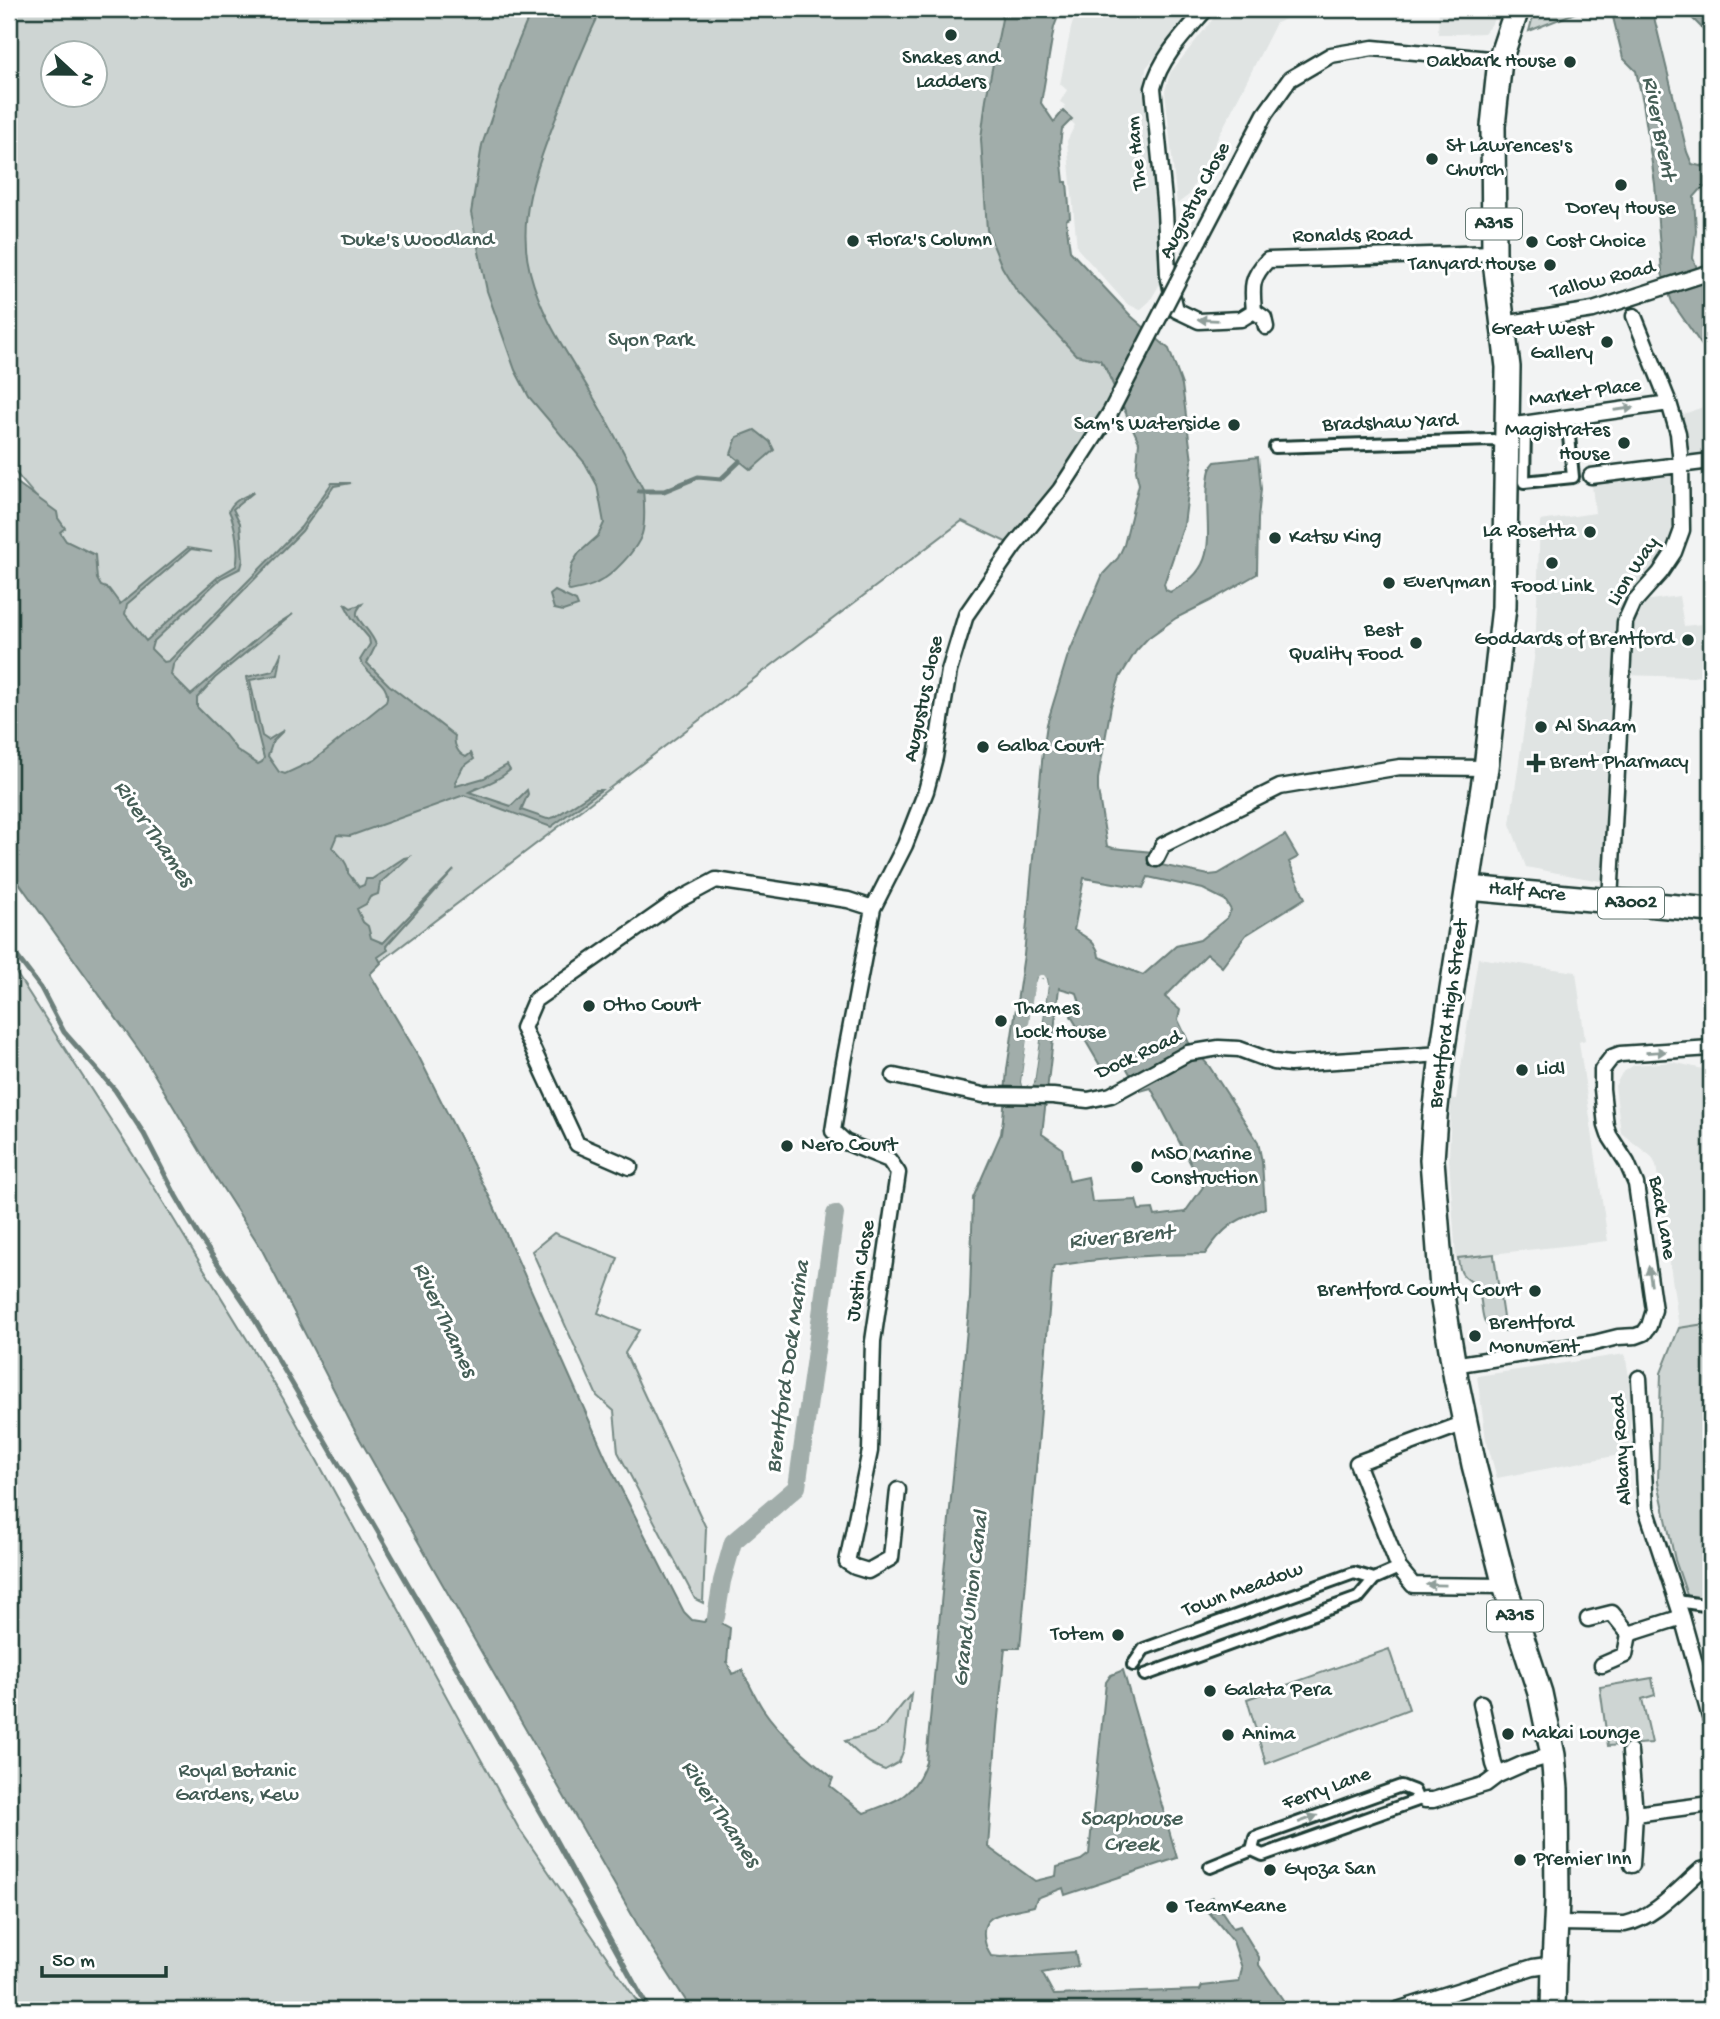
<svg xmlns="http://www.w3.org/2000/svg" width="1720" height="2019" viewBox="0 0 1720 2019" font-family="'Gochi Hand',sans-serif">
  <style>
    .built { fill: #e0e4e3 }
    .green { fill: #ced5d3; stroke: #768984; stroke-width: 2; fill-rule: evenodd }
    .water { fill: #a1adaa; stroke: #6d807b; stroke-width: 2; fill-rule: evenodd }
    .pier { fill: #f2f3f3; fill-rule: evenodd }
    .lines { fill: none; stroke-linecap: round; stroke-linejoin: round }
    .stream { stroke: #6d807b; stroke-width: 5 }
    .canal { stroke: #a1adaa; stroke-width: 18 }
    .pedestrian-casing { stroke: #1f3d34; stroke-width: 16 }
    .minor-casing { stroke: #1f3d34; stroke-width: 19 }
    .primary-casing { stroke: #1f3d34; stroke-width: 28 }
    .pedestrian { stroke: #fff; stroke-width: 10 }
    .minor { stroke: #fff; stroke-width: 14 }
    .primary { stroke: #fff; stroke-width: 23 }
    .minor-bridge-casing { stroke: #1f3d34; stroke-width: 19; stroke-linecap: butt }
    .minor-bridge { stroke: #fff; stroke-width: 14 }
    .oneway { fill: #8f9e9a }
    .poi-dot { fill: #1f3d34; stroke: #fff; stroke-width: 2.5 }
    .labels { text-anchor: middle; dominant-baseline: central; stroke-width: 6; stroke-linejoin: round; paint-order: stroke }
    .shield { fill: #fff; stroke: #627771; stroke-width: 2 }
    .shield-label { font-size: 19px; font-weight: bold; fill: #1f3d34 }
    .poi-label { font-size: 21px; fill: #1f3d34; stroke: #fff; text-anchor: start }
    .street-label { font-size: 21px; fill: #1f3d34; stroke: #fff }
    .park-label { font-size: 21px; fill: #425b54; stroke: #fff }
    .water-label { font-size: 23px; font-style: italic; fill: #465f57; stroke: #fff }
  </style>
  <rect width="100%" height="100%" fill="#f2f3f3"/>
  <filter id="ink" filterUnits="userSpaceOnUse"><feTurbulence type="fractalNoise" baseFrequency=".0143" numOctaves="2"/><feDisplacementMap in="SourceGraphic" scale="14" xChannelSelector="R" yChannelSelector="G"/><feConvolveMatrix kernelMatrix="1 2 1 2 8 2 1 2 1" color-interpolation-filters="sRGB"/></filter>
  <g filter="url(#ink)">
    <path class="built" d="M 1077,9 L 1195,9 L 1146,68 L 1144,87 L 1165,275 L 1150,301 L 1140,310 L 1126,303 L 1077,248 L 1067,141 L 1075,125 L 1063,114 L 1065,105 L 1060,102 L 1067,90 L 1060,84 L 1071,28 Z
      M 1221,9 L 1309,9 L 1276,23 L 1189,195 L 1177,204 L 1165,91 L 1170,73 Z
      M 1439,9 L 1497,9 L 1492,24 L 1484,33 L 1459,34 L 1438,34 Z
      M 1711,404 L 1711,461 L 1681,464 L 1682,530 L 1636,602 L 1679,596 L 1684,626 L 1711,623 L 1711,674 L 1693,677 L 1622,675 L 1610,883 L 1526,867 L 1510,824 L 1535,652 L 1540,521 L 1595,513 L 1591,476 L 1681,464 L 1673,418 Z
      M 1478,958 L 1576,972 L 1585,1040 L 1579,1042 L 1608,1241 L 1456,1258 L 1449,1160 L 1451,1099 L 1456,1099 Z
      M 1673,1062 L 1711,1071 L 1711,1323 L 1679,1328 L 1656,1165 L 1652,1157 L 1621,1133 L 1615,1086 L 1622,1073 L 1634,1065 Z
      M 1625,1354 L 1630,1382 L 1630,1453 L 1497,1478 L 1486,1439 L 1477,1376 Z"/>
    <path class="green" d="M 9,9 L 1004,9 L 1001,16 L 1100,359 L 1106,369 L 1116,391 L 1086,449 L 1014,546 L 962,521 L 367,972 L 9,518 L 9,476 L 44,512 L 60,532 L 63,529 L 9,465 ZM 52,52 L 94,52 L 94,94 L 52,94 Z
      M 1535,9 L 1585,9 L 1529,31 Z
      M 9,962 L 157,1192 L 284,1400 L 518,1827 L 643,2010 L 9,2010 Z
      M 554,1233 L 618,1258 L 598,1313 L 639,1330 L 625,1353 L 706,1528 L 703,1603 L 695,1599 L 618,1452 L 614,1411 L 597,1396 L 532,1251 Z
      M 1494,1254 L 1494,1256 L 1505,1331 C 1475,1331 1486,1308 1478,1290 C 1470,1274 1461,1285 1458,1258 Z
      M 1711,1323 L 1711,1601 L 1688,1598 L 1675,1560 L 1658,1482 L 1661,1373 L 1679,1328 Z
      M 1389,1649 L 1409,1709 L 1266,1764 L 1247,1699 Z
      M 1652,1678 L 1655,1695 L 1642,1699 L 1652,1743 L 1608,1746 L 1600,1687 Z
      M 911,1694 L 904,1749 L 899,1762 L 885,1770 C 869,1765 857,1753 845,1741 L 873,1733 L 886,1725 Z"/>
    <path class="water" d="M 532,9 L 602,9 C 585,41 573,74 560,107 C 540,160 515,214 530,272 C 542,320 571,358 595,400 C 612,429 627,459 643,489 C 644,502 646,521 642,534 C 637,550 612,576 597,583 C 588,588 579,589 570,591 L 567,587 L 572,564 L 579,553 L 598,536 L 604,523 L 597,485 L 585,463 L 529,397 L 515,370 L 487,291 L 471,213 L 482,145 L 514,52 Z
      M 1004,9 L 1061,9 L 1054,27 L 1041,103 L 1054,122 L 1063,111 L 1072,119 L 1062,129 L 1060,145 L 1064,182 L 1067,182 L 1070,218 L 1066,220 L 1070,251 L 1131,316 L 1169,349 L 1182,385 L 1192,461 L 1184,525 L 1164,584 L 1166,590 L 1170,592 C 1224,567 1203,530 1208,482 C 1209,474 1209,468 1215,462 L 1258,457 L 1261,489 L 1258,519 L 1257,574 L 1210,601 L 1176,618 L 1148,638 L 1136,651 L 1120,677 L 1111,706 L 1098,779 L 1098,790 L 1107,846 L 1113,848 L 1152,852 L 1151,863 L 1209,875 L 1218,874 L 1285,835 L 1298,857 L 1289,862 L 1305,898 L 1246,935 L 1222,967 L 1207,954 L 1165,997 L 1180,1010 L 1178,1020 L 1189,1043 L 1209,1066 L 1258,1142 L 1262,1162 L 1265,1208 C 1234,1221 1224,1226 1205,1254 C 1155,1254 1104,1258 1054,1266 L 1052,1274 L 1038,1447 L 1020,1648 L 1005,1648 L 997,1727 L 988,1847 L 1035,1881 L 1056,1876 L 1057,1867 L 1081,1860 L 1089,1854 L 1106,1682 L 1111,1675 L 1123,1670 L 1177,1858 L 1065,1895 L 1063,1888 L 1037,1898 L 1034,1906 C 1023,1909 998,1912 990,1919 C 979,1927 985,1947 991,1956 L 1001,1957 L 1075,1952 L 1078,1966 L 1042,1973 L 1054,1995 L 1200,1990 L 1202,1986 L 1239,1982 L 1242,1968 L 1233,1941 L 1203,1905 L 1212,1897 L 1233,1928 L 1240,1926 L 1259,1957 L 1259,1965 L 1290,2010 L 692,2010 L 644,1936 L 403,1515 L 353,1427 L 261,1248 L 213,1173 L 144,1057 L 9,869 L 9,477 L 57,512 L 58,518 L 65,528 L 60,532 L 66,541 L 95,555 L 97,579 L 101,586 L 109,589 L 120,604 L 188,548 L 212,552 L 191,549 L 127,604 L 125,614 L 146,641 L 219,576 L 236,566 C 240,553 235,523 229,511 C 233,500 244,497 254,492 L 233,509 L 240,523 L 243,560 L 241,568 L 221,578 L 153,642 L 151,649 L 164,662 L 169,661 L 176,654 L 301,527 L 332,483 L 351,483 L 334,486 L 302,531 L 181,654 L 173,665 L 171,675 L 191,695 L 263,633 L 293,614 L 215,678 L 197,698 L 197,707 L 225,735 L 237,750 L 258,764 L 262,762 L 264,758 L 255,723 L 247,677 L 273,671 L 282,652 L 278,675 L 250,680 L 262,736 L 268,740 L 284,730 L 273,741 L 268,756 L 279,772 L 285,774 L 313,761 L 386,702 C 393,684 366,675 360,660 L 370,644 L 369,638 L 352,618 L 344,603 L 351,608 L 362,604 C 359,608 356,610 357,615 C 358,621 373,634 376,645 L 367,663 L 389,685 L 455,736 C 453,744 458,754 466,757 L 471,753 L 474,759 L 463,767 L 455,782 L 456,786 L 484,778 L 507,765 L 510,770 C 495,783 485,784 469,792 L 511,806 L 527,790 L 528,794 L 521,810 L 547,819 L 555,817 L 596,790 L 601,790 L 551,827 L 464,795 L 350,836 L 337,835 L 332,847 C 338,854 349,863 348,873 L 359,887 L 364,885 L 366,879 L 372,879 L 404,858 L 409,857 L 380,883 L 378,894 L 370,897 L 366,904 L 357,909 L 363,922 L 368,926 L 371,938 L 383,943 L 454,870 L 386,946 L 388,950 L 378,957 L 381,963 L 370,974 L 419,1057 L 491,1200 L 610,1467 L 684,1612 L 692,1620 L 704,1622 L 710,1616 L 721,1619 L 721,1623 L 730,1628 L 727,1662 L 732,1674 L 742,1670 C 749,1683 755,1697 763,1709 C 782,1737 808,1757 833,1778 L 830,1786 L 864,1813 C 896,1801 913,1798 926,1762 L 970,1297 L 973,1198 L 1001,1134 L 1003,1119 L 1007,1069 L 1024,955 L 1043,751 L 1047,724 L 1067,658 L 1103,574 L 1118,558 L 1124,545 L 1139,484 L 1136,471 L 1139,442 L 1106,369 L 1100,360 L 1076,355 L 1016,290 L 1002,267 L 987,230 L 981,139 L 986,99 ZM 1148,877 L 1203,889 L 1225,900 L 1231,910 L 1227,918 L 1200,940 L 1176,946 L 1143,975 L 1099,957 C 1098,942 1085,937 1074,930 L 1084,878 L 1143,888 ZM 1037,977 L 1047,979 L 1048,985 L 1034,1083 L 1023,1089 L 1021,1082 ZM 1059,988 L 1077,993 L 1080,1003 L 1071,1016 L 1101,1067 L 1123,1062 L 1140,1091 L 1151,1088 L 1203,1187 L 1185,1212 L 1155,1216 L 1153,1209 L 1139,1210 L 1136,1200 L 1092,1202 L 1088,1177 L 1069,1181 L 1062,1148 L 1042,1134 Z
      M 1611,9 L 1652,9 L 1687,152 L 1692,164 L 1700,166 L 1711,164 L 1711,184 L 1701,189 L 1694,197 L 1696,231 L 1693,258 L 1705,289 L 1711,296 L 1711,354 L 1705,350 L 1672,302 L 1662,273 L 1655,184 L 1643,102 L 1636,71 L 1623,58 Z
      M 1683,9 L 1700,9 L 1711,19 L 1711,37 Z
      M 755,430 L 770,442 L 774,450 L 751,470 L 731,454 L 737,437 Z
      M 555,591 L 576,601 L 578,606 L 563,611 L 554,609 L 550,595 Z"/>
    <path class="pier" d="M 1040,975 L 1044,975 L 1047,979 L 1048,985 L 1034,1083 L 1029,1090 L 1023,1089 L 1021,1082 L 1034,987 L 1037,977 ZM 1043,978 L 1044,985 L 1031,1081 L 1027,1087 L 1024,1082 L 1038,988 L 1040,979 Z"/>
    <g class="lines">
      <path class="stream" d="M 639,491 L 664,491 L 698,477 L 721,479 L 740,461
        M 9,946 L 41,988 L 64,1032 L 115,1090 L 144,1134 L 176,1196 L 199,1236 L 246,1305 L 300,1397 L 549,1828 L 649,2010"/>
      <path class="canal" d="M 716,1617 L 722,1581 L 733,1542 L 797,1487 L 835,1214"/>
      <g class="pedestrian-casing">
        <path id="pedestrian" d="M 1568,426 L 1573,477 L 1524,482 L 1525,430 Z
          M 1275,447 L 1491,440 L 1507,442
          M 1677,1601 L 1711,1606
          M 1133,1665 L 1144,1649 L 1354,1573 L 1374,1579 L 1399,1568
          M 1145,1675 L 1358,1598 L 1374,1579
          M 1210,1867 L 1252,1850 L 1263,1855 L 1418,1800 L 1414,1791 L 1401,1786 L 1255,1838 L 1252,1850"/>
      </g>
      <g class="minor-casing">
        <path id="minor" d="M 1206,9 C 1186,32 1160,58 1153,88 L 1165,211 L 1168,275 L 1176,310 L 1199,321 L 1241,319 L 1254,311
          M 1199,240 L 1265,114 L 1290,79 L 1331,55 L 1373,48 L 1500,60
          M 1254,311 C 1252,288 1250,278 1268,260 L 1494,253
          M 1254,311 L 1264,318 L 1266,327
          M 1503,324 L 1593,310 L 1711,272
          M 1508,426 L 1669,403
          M 1591,476 L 1711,461
          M 1156,859 L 1163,845 L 1280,787 L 1400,767 L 1486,768
          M 1610,901 L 1625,622 L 1634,602 L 1660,573 L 1674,552 L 1682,530 L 1681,464 L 1678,433 L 1669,403 L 1634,316
          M 894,1076 L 983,1095 L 1053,1096 L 1088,1100 L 1111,1095 L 1188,1053 L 1219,1048 L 1239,1049 L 1274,1062 L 1290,1064 L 1442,1054
          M 630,1167 L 577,1144 L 523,1028 L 535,1000 L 675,902 L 716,880 L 848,900 L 873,908
          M 1453,1365 L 1594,1343 L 1618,1337 L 1636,1336 L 1644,1333 L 1649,1326 L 1654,1310 L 1636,1184 L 1627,1163 L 1609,1135 L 1606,1126 L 1602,1089 L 1602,1070 L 1612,1057 L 1620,1054 L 1711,1048
          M 1639,1378 L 1646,1508 L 1682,1617 L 1711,1721
          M 1465,1423 L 1357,1463 L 1399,1568 L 1413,1585 L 1505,1586
          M 898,1490 L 891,1558 L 868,1571 L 855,1567 L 847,1562 L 870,1451 L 873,1341 L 898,1173 L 889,1160 L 845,1142 L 833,1131 L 843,1067 L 873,908 L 905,845 L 926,791 L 935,757 L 949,671 L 966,615 L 1014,546 L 1060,490 L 1110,413
          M 1588,1619 L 1612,1613 L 1629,1634
          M 1602,1665 L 1625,1655 L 1629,1634 L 1682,1617
          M 1481,1703 L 1494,1764 L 1498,1775
          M 1630,1752 L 1635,1814
          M 1425,1800 L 1433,1800 L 1486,1784 L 1498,1775 L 1525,1763 L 1553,1755
          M 1632,1865 L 1635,1814 L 1711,1804
          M 1557,1923 L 1625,1924 C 1654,1918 1679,1889 1701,1870 L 1711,1867
          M 1397,2010 L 1533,1967 L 1554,1964"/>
      </g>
      <g class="primary-casing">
        <path id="primary" d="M 1517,9 L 1500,60 L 1493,126 L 1494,253 L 1508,367 L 1504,607 L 1486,768 L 1442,1054 L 1435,1116 L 1432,1160 L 1443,1301 L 1456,1379 L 1474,1465 L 1505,1586 L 1540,1693 L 1553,1755 L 1556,1789 L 1557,1900 L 1554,1964 L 1553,2010
          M 1469,888 L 1711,910"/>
      </g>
      <use href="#pedestrian" class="pedestrian"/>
      <use href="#minor" class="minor"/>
      <use href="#primary" class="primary"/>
      <g class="minor-bridge-casing">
        <path id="minor-bridge" d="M 1110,413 L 1199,240"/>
      </g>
      <use href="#minor-bridge" class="minor-bridge"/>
    </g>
    <defs><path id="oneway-solid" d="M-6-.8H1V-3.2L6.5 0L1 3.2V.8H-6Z" transform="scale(1.75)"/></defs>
    <g class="oneway">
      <use href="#oneway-solid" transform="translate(1208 320) rotate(-178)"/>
      <use href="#oneway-solid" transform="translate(1624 409) rotate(-8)"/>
      <use href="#oneway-solid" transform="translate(1656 1052) rotate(-3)"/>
      <use href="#oneway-solid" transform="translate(1650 1276) rotate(-98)"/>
      <use href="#oneway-solid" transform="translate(1436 1585) rotate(-179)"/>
      <use href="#oneway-solid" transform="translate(1308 1819) rotate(-20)"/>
    </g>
  </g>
  <g class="poi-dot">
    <circle cx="951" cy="35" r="7"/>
    <circle cx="1570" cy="62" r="7"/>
    <circle cx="1432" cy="159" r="7"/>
    <circle cx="1621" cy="185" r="7"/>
    <circle cx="853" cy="241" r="7"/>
    <circle cx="1532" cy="242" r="7"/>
    <circle cx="1550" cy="265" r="7"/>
    <circle cx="1607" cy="342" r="7"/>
    <circle cx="1234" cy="425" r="7"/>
    <circle cx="1624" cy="443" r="7"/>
    <circle cx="1590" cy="532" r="7"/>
    <circle cx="1275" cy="538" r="7"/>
    <circle cx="1552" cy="563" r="7"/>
    <circle cx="1389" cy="583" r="7"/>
    <circle cx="1688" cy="640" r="7"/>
    <circle cx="1416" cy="643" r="7"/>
    <circle cx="1541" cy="727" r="7"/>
    <circle cx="983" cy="747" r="7"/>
    <path d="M1532.5 752.5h7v7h7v7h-7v7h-7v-7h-7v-7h7z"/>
    <circle cx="589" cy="1006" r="7"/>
    <circle cx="1001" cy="1021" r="7"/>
    <circle cx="1522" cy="1070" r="7"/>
    <circle cx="787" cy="1146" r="7"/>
    <circle cx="1137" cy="1167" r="7"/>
    <circle cx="1535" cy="1291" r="7"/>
    <circle cx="1475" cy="1336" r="7"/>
    <circle cx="1118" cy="1635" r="7"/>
    <circle cx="1210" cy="1691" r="7"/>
    <circle cx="1508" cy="1734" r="7"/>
    <circle cx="1228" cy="1735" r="7"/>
    <circle cx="1520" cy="1860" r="7"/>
    <circle cx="1270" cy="1870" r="7"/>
    <circle cx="1172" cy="1907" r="7"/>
  </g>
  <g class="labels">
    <g class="shield">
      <rect x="1466" y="208.5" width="56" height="31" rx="5"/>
      <rect x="1598" y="887.5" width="66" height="31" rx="5"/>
      <rect x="1487" y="1600.5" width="56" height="31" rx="5"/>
    </g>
    <g class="shield-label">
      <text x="1494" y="224">A315</text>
      <text x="1631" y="903">A3002</text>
      <text x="1515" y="1616">A315</text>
    </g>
    <g class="poi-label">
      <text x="951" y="59" text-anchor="middle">Snakes and<tspan x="951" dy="24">Ladders</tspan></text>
      <text x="1556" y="62" text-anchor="end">Oakbark House</text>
      <text x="1446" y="147">St Lawrences's<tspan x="1446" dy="24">Church</tspan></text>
      <text x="1621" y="209" text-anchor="middle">Dorey House</text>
      <text x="867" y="241">Flora's Column</text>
      <text x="1546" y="242">Cost Choice</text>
      <text x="1536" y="265" text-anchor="end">Tanyard House</text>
      <text x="1593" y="330" text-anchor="end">Great West<tspan x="1593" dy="24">Gallery</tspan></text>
      <text x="1220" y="425" text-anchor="end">Sam's Waterside</text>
      <text x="1610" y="431" text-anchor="end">Magistrates<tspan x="1610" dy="24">House</tspan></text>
      <text x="1576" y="532" text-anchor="end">La Rosetta</text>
      <text x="1289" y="538">Katsu King</text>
      <text x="1403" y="583">Everyman</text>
      <text x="1552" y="587" text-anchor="middle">Food Link</text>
      <text x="1402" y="631" text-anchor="end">Best<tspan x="1402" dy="24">Quality Food</tspan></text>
      <text x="1674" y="640" text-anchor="end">Goddards of Brentford</text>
      <text x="1555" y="727">Al Shaam</text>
      <text x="997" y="747">Galba Court</text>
      <text x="1550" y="763">Brent Pharmacy</text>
      <text x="603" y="1006">Otho Court</text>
      <text x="1015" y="1009">Thames<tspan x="1015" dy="24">Lock House</tspan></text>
      <text x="1536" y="1070">Lidl</text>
      <text x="801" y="1146">Nero Court</text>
      <text x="1151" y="1155">MSO Marine<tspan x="1151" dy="24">Construction</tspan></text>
      <text x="1521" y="1291" text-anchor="end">Brentford County Court</text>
      <text x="1489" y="1324">Brentford<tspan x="1489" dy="24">Monument</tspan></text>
      <text x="1104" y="1635" text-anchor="end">Totem</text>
      <text x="1224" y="1691">Galata Pera</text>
      <text x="1522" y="1734">Makai Lounge</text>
      <text x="1242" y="1735">Anima</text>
      <text x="1534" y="1860">Premier Inn</text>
      <text x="1284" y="1870">Gyoza San</text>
      <text x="1186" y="1907">TeamKeane</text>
    </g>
    <g class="street-label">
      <text transform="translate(1138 153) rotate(-96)">The Ham</text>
      <text transform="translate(1196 201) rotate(-62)">Augustus Close</text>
      <text transform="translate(1352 237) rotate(-1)">Ronalds Road</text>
      <text transform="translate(1603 281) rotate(-14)">Tallow Road</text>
      <text transform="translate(1585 394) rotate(-8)">Market Place</text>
      <text transform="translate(1390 424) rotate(-2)">Bradshaw Yard</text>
      <text transform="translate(1634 572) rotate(-57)">Lion Way</text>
      <text transform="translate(925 699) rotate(-78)">Augustus Close</text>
      <text transform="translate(1527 893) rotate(5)">Half Acre</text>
      <text transform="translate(1450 1014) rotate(-82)">Brentford High Street</text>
      <text transform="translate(1139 1056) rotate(-25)">Dock Road</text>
      <text transform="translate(1661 1218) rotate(80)">Back Lane</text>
      <text transform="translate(862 1271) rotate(-81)">Justin Close</text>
      <text transform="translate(1623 1450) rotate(-94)">Albany Road</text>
      <text transform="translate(1243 1591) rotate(-20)">Town Meadow</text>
      <text transform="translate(1327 1790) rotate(-20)">Ferry Lane</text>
    </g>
    <g class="park-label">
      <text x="418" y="241">Duke's Woodland</text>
      <text x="651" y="341">Syon Park</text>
      <text x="237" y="1772">Royal Botanic<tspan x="237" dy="24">Gardens, Kew</tspan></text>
    </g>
    <g class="water-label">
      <text transform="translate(1658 128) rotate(79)">River Brent</text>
      <text transform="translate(153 834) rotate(55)">River Thames</text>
      <text transform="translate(1121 1238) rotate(-5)">River Brent</text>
      <text transform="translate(444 1320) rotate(65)">River Thames</text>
      <text transform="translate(789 1367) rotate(-82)">Brentford Dock Marina</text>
      <text transform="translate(972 1599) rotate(-83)">Grand Union Canal</text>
      <text transform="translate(720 1814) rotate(56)">River Thames</text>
      <text x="1131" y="1819">Soaphouse<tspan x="1131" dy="26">Creek</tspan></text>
    </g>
  </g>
  <rect width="1720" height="2019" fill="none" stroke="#fff" stroke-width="35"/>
  <rect x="18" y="18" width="1685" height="1984" fill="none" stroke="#1f3d34" stroke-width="2.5" filter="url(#ink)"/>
  <g transform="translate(74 74) rotate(112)"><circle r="33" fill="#ffffff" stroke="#a5b1ae" stroke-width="2"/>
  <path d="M0-5L12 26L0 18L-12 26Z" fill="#1f3d34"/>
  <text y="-10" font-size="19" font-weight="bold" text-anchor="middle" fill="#1f3d34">N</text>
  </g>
  <path d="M42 1966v10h124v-10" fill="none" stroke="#1f3d34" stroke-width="3.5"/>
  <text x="52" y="1966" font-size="21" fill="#1f3d34" stroke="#ffffff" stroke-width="5" paint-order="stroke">50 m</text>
</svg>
